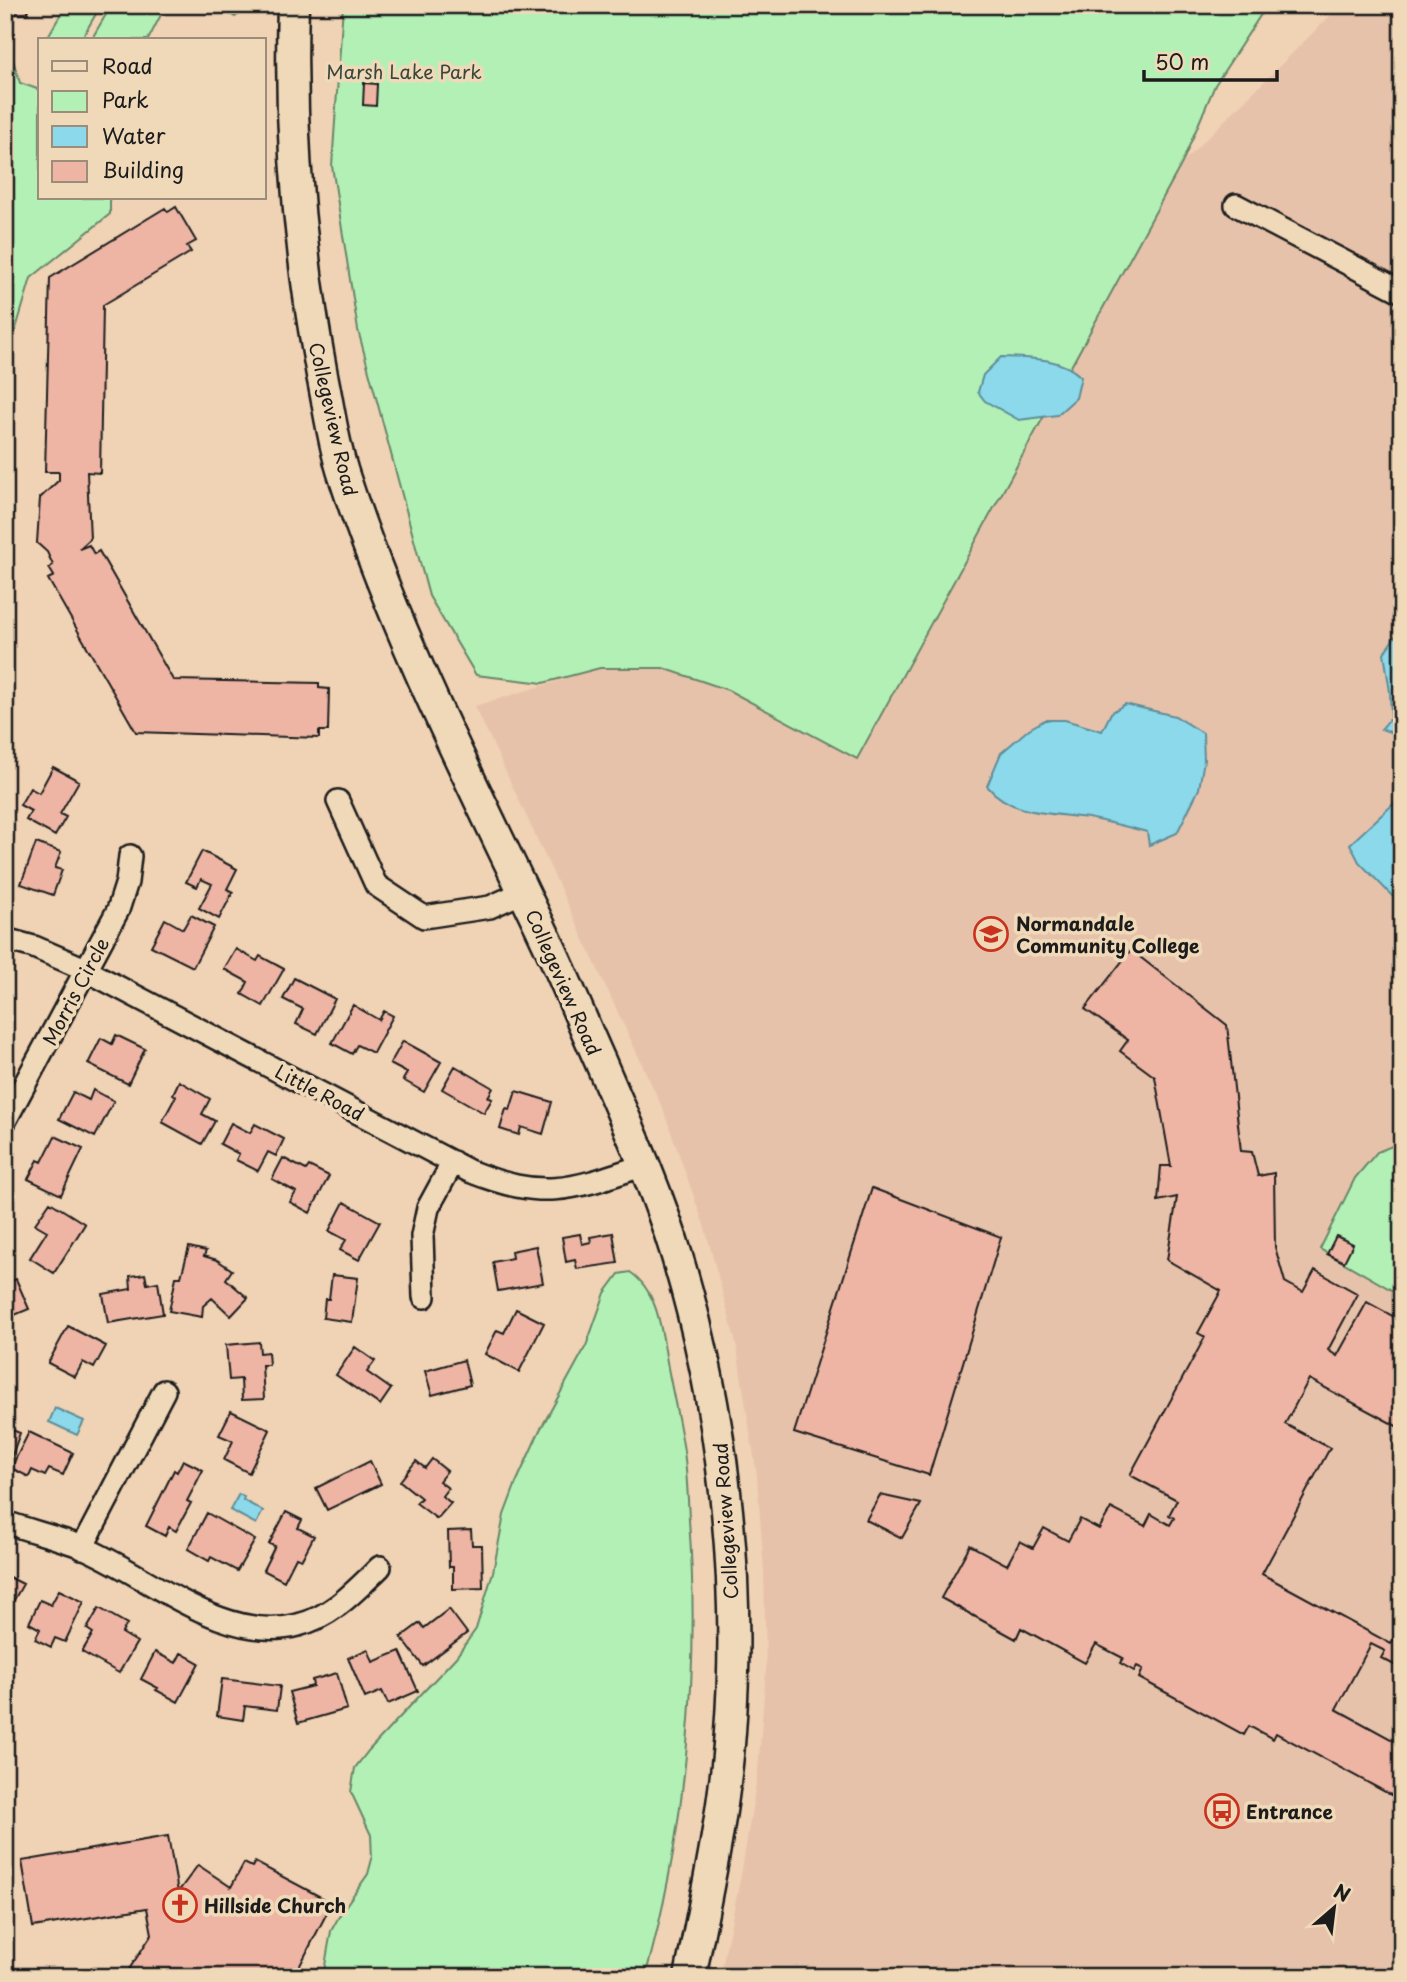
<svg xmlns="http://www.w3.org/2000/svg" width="1407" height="1982" viewBox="0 0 1407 1982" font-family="'Playpen Sans',sans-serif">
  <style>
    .built { fill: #e7c2aa }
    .green { fill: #b3f0b6; stroke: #688669; stroke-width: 2 }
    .water { fill: #8bd9ea; stroke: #5f8d98; stroke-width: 2 }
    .building { fill: #eeb5a5; stroke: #1c1c1c; stroke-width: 2 }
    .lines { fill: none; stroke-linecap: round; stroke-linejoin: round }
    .street-casing { stroke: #1c1c1c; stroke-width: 26 }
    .secondary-casing { stroke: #1c1c1c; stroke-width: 35 }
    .street { stroke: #f0d9b9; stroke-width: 21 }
    .secondary { stroke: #f0d9b9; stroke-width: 30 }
    .labels { text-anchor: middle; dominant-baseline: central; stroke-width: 7; stroke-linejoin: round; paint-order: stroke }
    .park-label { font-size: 19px; fill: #3a463b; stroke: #f0d9b9 }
    .street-label { font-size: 19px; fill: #1c1c1c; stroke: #f0d9b9 }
    .poi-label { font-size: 19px; font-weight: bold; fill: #1c1c1c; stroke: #f0d9b9; text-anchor: start }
  </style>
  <rect width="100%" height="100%" fill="#f0d2b5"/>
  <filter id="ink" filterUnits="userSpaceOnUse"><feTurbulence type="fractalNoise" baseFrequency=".0143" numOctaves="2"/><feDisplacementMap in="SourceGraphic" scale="14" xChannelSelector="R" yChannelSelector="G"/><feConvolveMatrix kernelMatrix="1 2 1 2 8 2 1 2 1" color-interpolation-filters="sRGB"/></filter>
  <g filter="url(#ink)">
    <path class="built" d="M 1341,5 L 1402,5 L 1402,1977 L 720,1977 L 742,1870 L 758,1771 L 766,1669 L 764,1571 L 757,1476 L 736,1343 L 705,1228 L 663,1109 L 475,706 L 600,668 L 663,668 L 728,690 L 857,759 L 1182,163 Z"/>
    <path class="green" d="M 66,5 L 86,5 L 97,12 L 81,40 L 46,40 Z
      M 116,5 L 166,5 L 148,40 L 91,40 L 111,6 Z
      M 216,5 L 250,5 L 235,17 Z
      M 343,5 L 1267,5 L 1215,85 L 1182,163 L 857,759 L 728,690 L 663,668 L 600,668 L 543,683 L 476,675 L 429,596 L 358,330 L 332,166 Z
      M 5,47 L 11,54 L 20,83 L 40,90 L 40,198 L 110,198 L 110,214 L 31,278 L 5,366 Z
      M 1402,1142 L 1402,1296 L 1320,1249 L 1355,1178 L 1377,1152 Z
      M 630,1272 C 661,1293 662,1339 669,1373 C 674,1399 680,1425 684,1451 C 687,1474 688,1497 689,1520 C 700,1668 686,1833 645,1977 L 323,1977 L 331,1931 L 342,1911 L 368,1874 L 372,1859 L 371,1835 L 351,1792 L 355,1768 L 369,1750 L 456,1657 L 476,1629 L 493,1572 L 504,1515 L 516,1483 L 539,1432 L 586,1346 L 605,1293 L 619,1274 Z"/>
    <path class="water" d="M 1001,357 C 1028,358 1061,357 1081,377 L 1076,398 L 1057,415 L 1019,420 L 985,401 L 978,392 L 983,375 Z
      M 1402,626 L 1402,736 L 1381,729 L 1391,718 L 1390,692 L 1384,653 Z
      M 1125,704 L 1175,716 L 1203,733 L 1204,760 L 1199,789 L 1177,833 L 1149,845 L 1147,832 C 1128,827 1108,822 1088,818 C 1053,813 1012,816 987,786 L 1001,753 L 1029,729 L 1045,720 L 1065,720 L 1102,731 L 1111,713 Z
      M 1402,796 L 1402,906 L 1359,862 L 1350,844 Z
      M 55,1408 L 84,1421 L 77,1435 L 49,1422 Z
      M 239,1494 L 244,1497 L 243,1500 L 263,1511 L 256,1524 L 230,1510 Z"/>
    <path class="building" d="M 5,5 L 28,5 L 28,13 L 5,14 Z
      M 364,83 L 377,84 L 376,106 L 363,105 Z
      M 176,207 L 196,241 L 187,246 L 191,252 L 103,305 L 100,473 L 87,472 L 90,539 L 79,549 L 89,545 L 94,554 L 99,551 L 173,680 L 319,683 L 319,688 L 329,689 L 328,731 L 319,731 L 319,738 L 136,732 L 48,579 L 54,576 L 49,568 L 53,565 L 47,552 L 37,543 L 40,498 L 59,480 L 59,472 L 45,472 L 50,278 L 165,208 L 168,212 Z
      M 53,767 L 79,781 L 60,814 L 66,817 L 55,836 L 26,820 L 31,811 L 20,805 L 30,788 L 39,793 Z
      M 36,843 L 61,852 L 55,868 L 62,870 L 53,895 L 21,884 Z
      M 202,851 L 237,869 L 227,889 L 233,892 L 219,919 L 199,908 L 212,884 L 201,879 L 197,887 L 186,882 Z
      M 191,915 L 214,927 L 193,967 L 151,946 L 165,919 L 183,929 Z
      M 236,949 L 257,961 L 260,956 L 284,969 L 263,1006 L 242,994 L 248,982 L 224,969 Z
      M 1131,950 L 1227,1025 L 1241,1151 L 1252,1152 L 1258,1176 L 1274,1173 L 1275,1247 L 1285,1282 L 1303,1292 L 1315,1270 L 1358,1294 L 1328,1350 L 1337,1356 L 1367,1302 L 1402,1321 L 1402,1429 L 1309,1379 L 1285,1424 L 1330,1448 L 1262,1574 L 1391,1644 L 1402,1625 L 1402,1669 L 1381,1658 L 1385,1651 L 1371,1644 L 1336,1709 L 1402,1745 L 1402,1801 L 1276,1733 L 1273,1739 L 1249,1726 L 1244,1735 L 1139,1678 L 1143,1669 L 1137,1666 L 1134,1671 L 1120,1663 L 1123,1658 L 1096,1644 L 1085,1663 L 1021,1628 L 1016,1639 L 941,1598 L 970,1545 L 1007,1565 L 1020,1541 L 1033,1548 L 1044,1528 L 1068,1541 L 1080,1519 L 1099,1529 L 1111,1508 L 1145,1526 L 1151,1514 L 1170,1525 L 1174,1518 L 1169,1515 L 1177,1500 L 1130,1475 L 1205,1337 L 1198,1333 L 1221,1291 L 1167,1260 L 1177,1197 L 1158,1201 L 1161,1166 L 1171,1166 L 1155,1077 L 1120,1051 L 1128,1040 L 1085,1009 Z
      M 294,978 L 335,999 L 317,1034 L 296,1024 L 303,1009 L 283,999 Z
      M 353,1005 L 379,1020 L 384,1011 L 393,1016 L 373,1053 L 357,1045 L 352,1054 L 332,1043 Z
      M 116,1035 L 145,1049 L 128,1084 L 88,1064 L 101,1038 L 112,1044 Z
      M 403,1041 L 441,1062 L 424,1092 L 403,1080 L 407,1073 L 390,1064 Z
      M 455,1066 L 493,1088 L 488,1097 L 492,1099 L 484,1113 L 442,1089 Z
      M 179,1081 L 210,1099 L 202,1114 L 215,1121 L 202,1144 L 162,1122 L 176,1096 L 173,1094 Z
      M 93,1090 L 114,1101 L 95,1137 L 59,1119 L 73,1092 L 89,1100 Z
      M 516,1091 L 552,1102 L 543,1134 L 521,1127 L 519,1135 L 500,1129 L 506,1109 L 510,1110 Z
      M 231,1123 L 250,1133 L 255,1124 L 284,1139 L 276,1156 L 268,1152 L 258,1171 L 236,1160 L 239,1154 L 220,1144 Z
      M 55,1136 L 83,1149 L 61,1195 L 28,1179 L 38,1160 L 42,1162 Z
      M 283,1158 L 306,1170 L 309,1166 L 329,1176 L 310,1213 L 290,1202 L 296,1192 L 272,1179 Z
      M 872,1188 L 1001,1237 L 929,1475 L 794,1433 Z
      M 50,1202 L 85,1224 L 54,1273 L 30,1258 L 47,1231 L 35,1224 Z
      M 344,1202 L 380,1222 L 359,1260 L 340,1250 L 346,1240 L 329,1231 Z
      M 613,1233 L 618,1263 L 577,1269 L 575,1260 L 566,1262 L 562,1237 L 580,1234 L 582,1244 L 591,1242 L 590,1237 Z
      M 1336,1236 L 1353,1244 L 1344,1262 L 1327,1254 Z
      M 536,1246 L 543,1283 L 498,1291 L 493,1262 L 512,1258 L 511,1251 Z
      M 189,1247 L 206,1251 L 204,1256 L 217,1260 L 232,1270 L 226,1279 L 248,1298 L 231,1316 L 212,1298 L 203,1306 L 202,1317 L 169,1311 L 176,1277 L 181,1277 Z
      M 145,1274 L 147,1284 L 158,1282 L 163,1314 L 108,1323 L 103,1294 L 131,1289 L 130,1276 Z
      M 332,1275 L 358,1278 L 352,1322 L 323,1318 L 325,1299 L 329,1299 Z
      M 16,1279 L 29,1309 L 5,1319 L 5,1284 Z
      M 516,1309 L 544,1323 L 519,1372 L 485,1354 L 497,1330 L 504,1333 Z
      M 68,1326 L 106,1346 L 94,1368 L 83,1362 L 75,1377 L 48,1363 Z
      M 259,1342 L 260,1353 L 268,1352 L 269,1365 L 262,1365 L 264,1399 L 242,1400 L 241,1379 L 229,1380 L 226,1345 Z
      M 355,1347 L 375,1361 L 367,1372 L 391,1389 L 380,1405 L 336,1375 Z
      M 464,1360 L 470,1385 L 432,1395 L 425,1371 Z
      M 231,1411 L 270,1430 L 249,1473 L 224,1460 L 233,1441 L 219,1435 Z
      M 5,1427 L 20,1433 L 11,1458 L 5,1456 Z
      M 29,1432 L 73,1453 L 63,1475 L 49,1469 L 45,1476 L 32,1470 L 29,1477 L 11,1468 Z
      M 432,1459 L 447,1471 L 439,1481 L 448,1488 L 442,1496 L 451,1503 L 437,1519 L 416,1503 L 421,1498 L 400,1481 L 416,1461 L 425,1468 Z
      M 183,1460 L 203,1470 L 187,1501 L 191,1503 L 176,1531 L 169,1527 L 165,1536 L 146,1526 L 174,1470 L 177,1472 Z
      M 370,1461 L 381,1484 L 327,1510 L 316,1488 Z
      M 880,1495 L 921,1504 L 902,1538 L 866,1520 Z
      M 286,1512 L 302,1520 L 298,1528 L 314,1536 L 302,1559 L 296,1557 L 284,1581 L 263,1570 L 275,1546 L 269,1544 Z
      M 207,1513 L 255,1540 L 237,1571 L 211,1557 L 209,1561 L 188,1549 Z
      M 471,1530 L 472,1545 L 482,1545 L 483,1588 L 453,1589 L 453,1567 L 449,1567 L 448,1531 Z
      M 7,1576 L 23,1584 L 5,1616 L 5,1579 Z
      M 59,1590 L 84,1602 L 65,1642 L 55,1638 L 51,1647 L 35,1639 L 40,1629 L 29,1623 L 40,1600 L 51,1605 Z
      M 99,1608 L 127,1624 L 122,1633 L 137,1642 L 119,1673 L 82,1652 L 93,1633 L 87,1629 Z
      M 449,1609 L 467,1633 L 423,1666 L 401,1637 L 420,1623 L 424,1628 Z
      M 368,1649 L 373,1662 L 400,1651 L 418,1691 L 388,1704 L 382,1691 L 365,1698 L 348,1658 Z
      M 155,1652 L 176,1663 L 181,1653 L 199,1663 L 178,1702 L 156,1690 L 158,1688 L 141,1679 Z
      M 337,1673 L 347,1709 L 298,1723 L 289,1692 L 313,1686 L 312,1680 Z
      M 222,1679 L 280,1686 L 277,1710 L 245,1706 L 243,1720 L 217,1716 Z
      M 168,1836 L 178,1892 L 198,1865 L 231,1887 L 244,1863 L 252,1867 L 255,1862 L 332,1903 L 294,1977 L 218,1977 L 207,1971 L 203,1977 L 124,1977 L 152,1934 L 147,1908 L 33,1927 L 22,1861 Z"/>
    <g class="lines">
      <g class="street-casing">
        <path id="street" d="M 1236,205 L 1402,292
          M 338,801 L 376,885 L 424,917 L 490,907 L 523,892
          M 5,939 L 34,947 L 78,966 L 469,1171 C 545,1201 571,1190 644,1165
          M 5,1121 L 118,910 L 127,882 L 130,856
          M 424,1297 L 422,1236 L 428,1208 L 453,1162
          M 5,1522 C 30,1531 57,1537 82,1547 C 147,1574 224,1645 298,1625 C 332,1617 356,1590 380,1567
          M 82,1548 L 164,1391"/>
      </g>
      <g class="secondary-casing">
        <path id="secondary" d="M 293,5 C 289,130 299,253 322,375 C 329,408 333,443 344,476 C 396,636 474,787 546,939 C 565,979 582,1021 600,1061 C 627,1124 656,1187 676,1253 C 722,1404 742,1574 730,1732 C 724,1815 706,1896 690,1977"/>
      </g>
      <use href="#street" class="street"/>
      <use href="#secondary" class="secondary"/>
    </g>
  </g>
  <defs>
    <g id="university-ring" transform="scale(1.75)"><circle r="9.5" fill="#f0d9b9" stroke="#c8321e" stroke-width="1.5"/><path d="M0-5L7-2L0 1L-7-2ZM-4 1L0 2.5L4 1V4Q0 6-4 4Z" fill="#c8321e"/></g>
    <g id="bus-ring" transform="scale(1.75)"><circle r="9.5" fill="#f0d9b9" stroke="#c8321e" stroke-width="1.5"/><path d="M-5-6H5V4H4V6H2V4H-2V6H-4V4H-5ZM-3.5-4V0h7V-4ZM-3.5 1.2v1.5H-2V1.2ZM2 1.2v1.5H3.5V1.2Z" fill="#c8321e"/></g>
    <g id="church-ring" transform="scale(1.75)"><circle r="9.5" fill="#f0d9b9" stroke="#c8321e" stroke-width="1.5"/><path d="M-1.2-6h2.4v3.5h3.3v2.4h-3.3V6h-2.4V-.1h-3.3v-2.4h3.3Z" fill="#c8321e"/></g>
  </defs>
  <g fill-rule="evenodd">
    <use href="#university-ring" x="991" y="934"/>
    <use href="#bus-ring" x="1222" y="1811"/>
    <use href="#church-ring" x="180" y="1905"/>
  </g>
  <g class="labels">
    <g class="park-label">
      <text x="404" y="71">Marsh Lake Park</text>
    </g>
    <g class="street-label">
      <text transform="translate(334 419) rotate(77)">Collegeview Road</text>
      <text transform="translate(564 982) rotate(66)">Collegeview Road</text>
      <text transform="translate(75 991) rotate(-62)">Morris Circle</text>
      <text transform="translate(320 1092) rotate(28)">Little Road</text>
      <text transform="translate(725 1521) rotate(-94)">Collegeview Road</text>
    </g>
    <g class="poi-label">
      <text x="1016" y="923">Normandale<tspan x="1016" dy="22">Community College</tspan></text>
      <text x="1246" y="1811">Entrance</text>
      <text x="204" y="1905">Hillside Church</text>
    </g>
  </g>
  <rect width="1407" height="1982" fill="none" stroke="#f0d9b9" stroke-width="28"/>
  <rect x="14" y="14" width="1379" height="1954" fill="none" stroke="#1c1c1c" stroke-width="2.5" filter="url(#ink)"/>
  <rect x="38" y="38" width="228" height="161" fill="#f0d9b9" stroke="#9b8d7a" stroke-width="2"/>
  <rect x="52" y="61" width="35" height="10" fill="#f0d9b9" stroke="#9b8d7a" stroke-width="2"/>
  <text x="102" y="74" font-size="21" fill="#1c1c1c">Road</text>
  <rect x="52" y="91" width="35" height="21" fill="#b3f0b6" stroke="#9b8d7a" stroke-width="2"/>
  <text x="102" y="108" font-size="21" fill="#1c1c1c">Park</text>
  <rect x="52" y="126" width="35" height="21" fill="#8bd9ea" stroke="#9b8d7a" stroke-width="2"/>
  <text x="102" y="144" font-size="21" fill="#1c1c1c">Water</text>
  <rect x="52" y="161" width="35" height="21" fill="#eeb5a5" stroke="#9b8d7a" stroke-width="2"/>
  <text x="102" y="178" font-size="21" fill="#1c1c1c">Building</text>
  <g transform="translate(1334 1908) rotate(28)" stroke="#f0d9b9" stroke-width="5" paint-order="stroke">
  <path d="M0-5L12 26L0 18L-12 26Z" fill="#1c1c1c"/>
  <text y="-10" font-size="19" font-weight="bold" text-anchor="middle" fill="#1c1c1c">N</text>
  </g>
  <path d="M1144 70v10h133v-10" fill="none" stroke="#1c1c1c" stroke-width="3.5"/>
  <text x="1155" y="70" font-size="21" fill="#1c1c1c" stroke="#f0d9b9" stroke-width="5" paint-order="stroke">50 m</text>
</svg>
